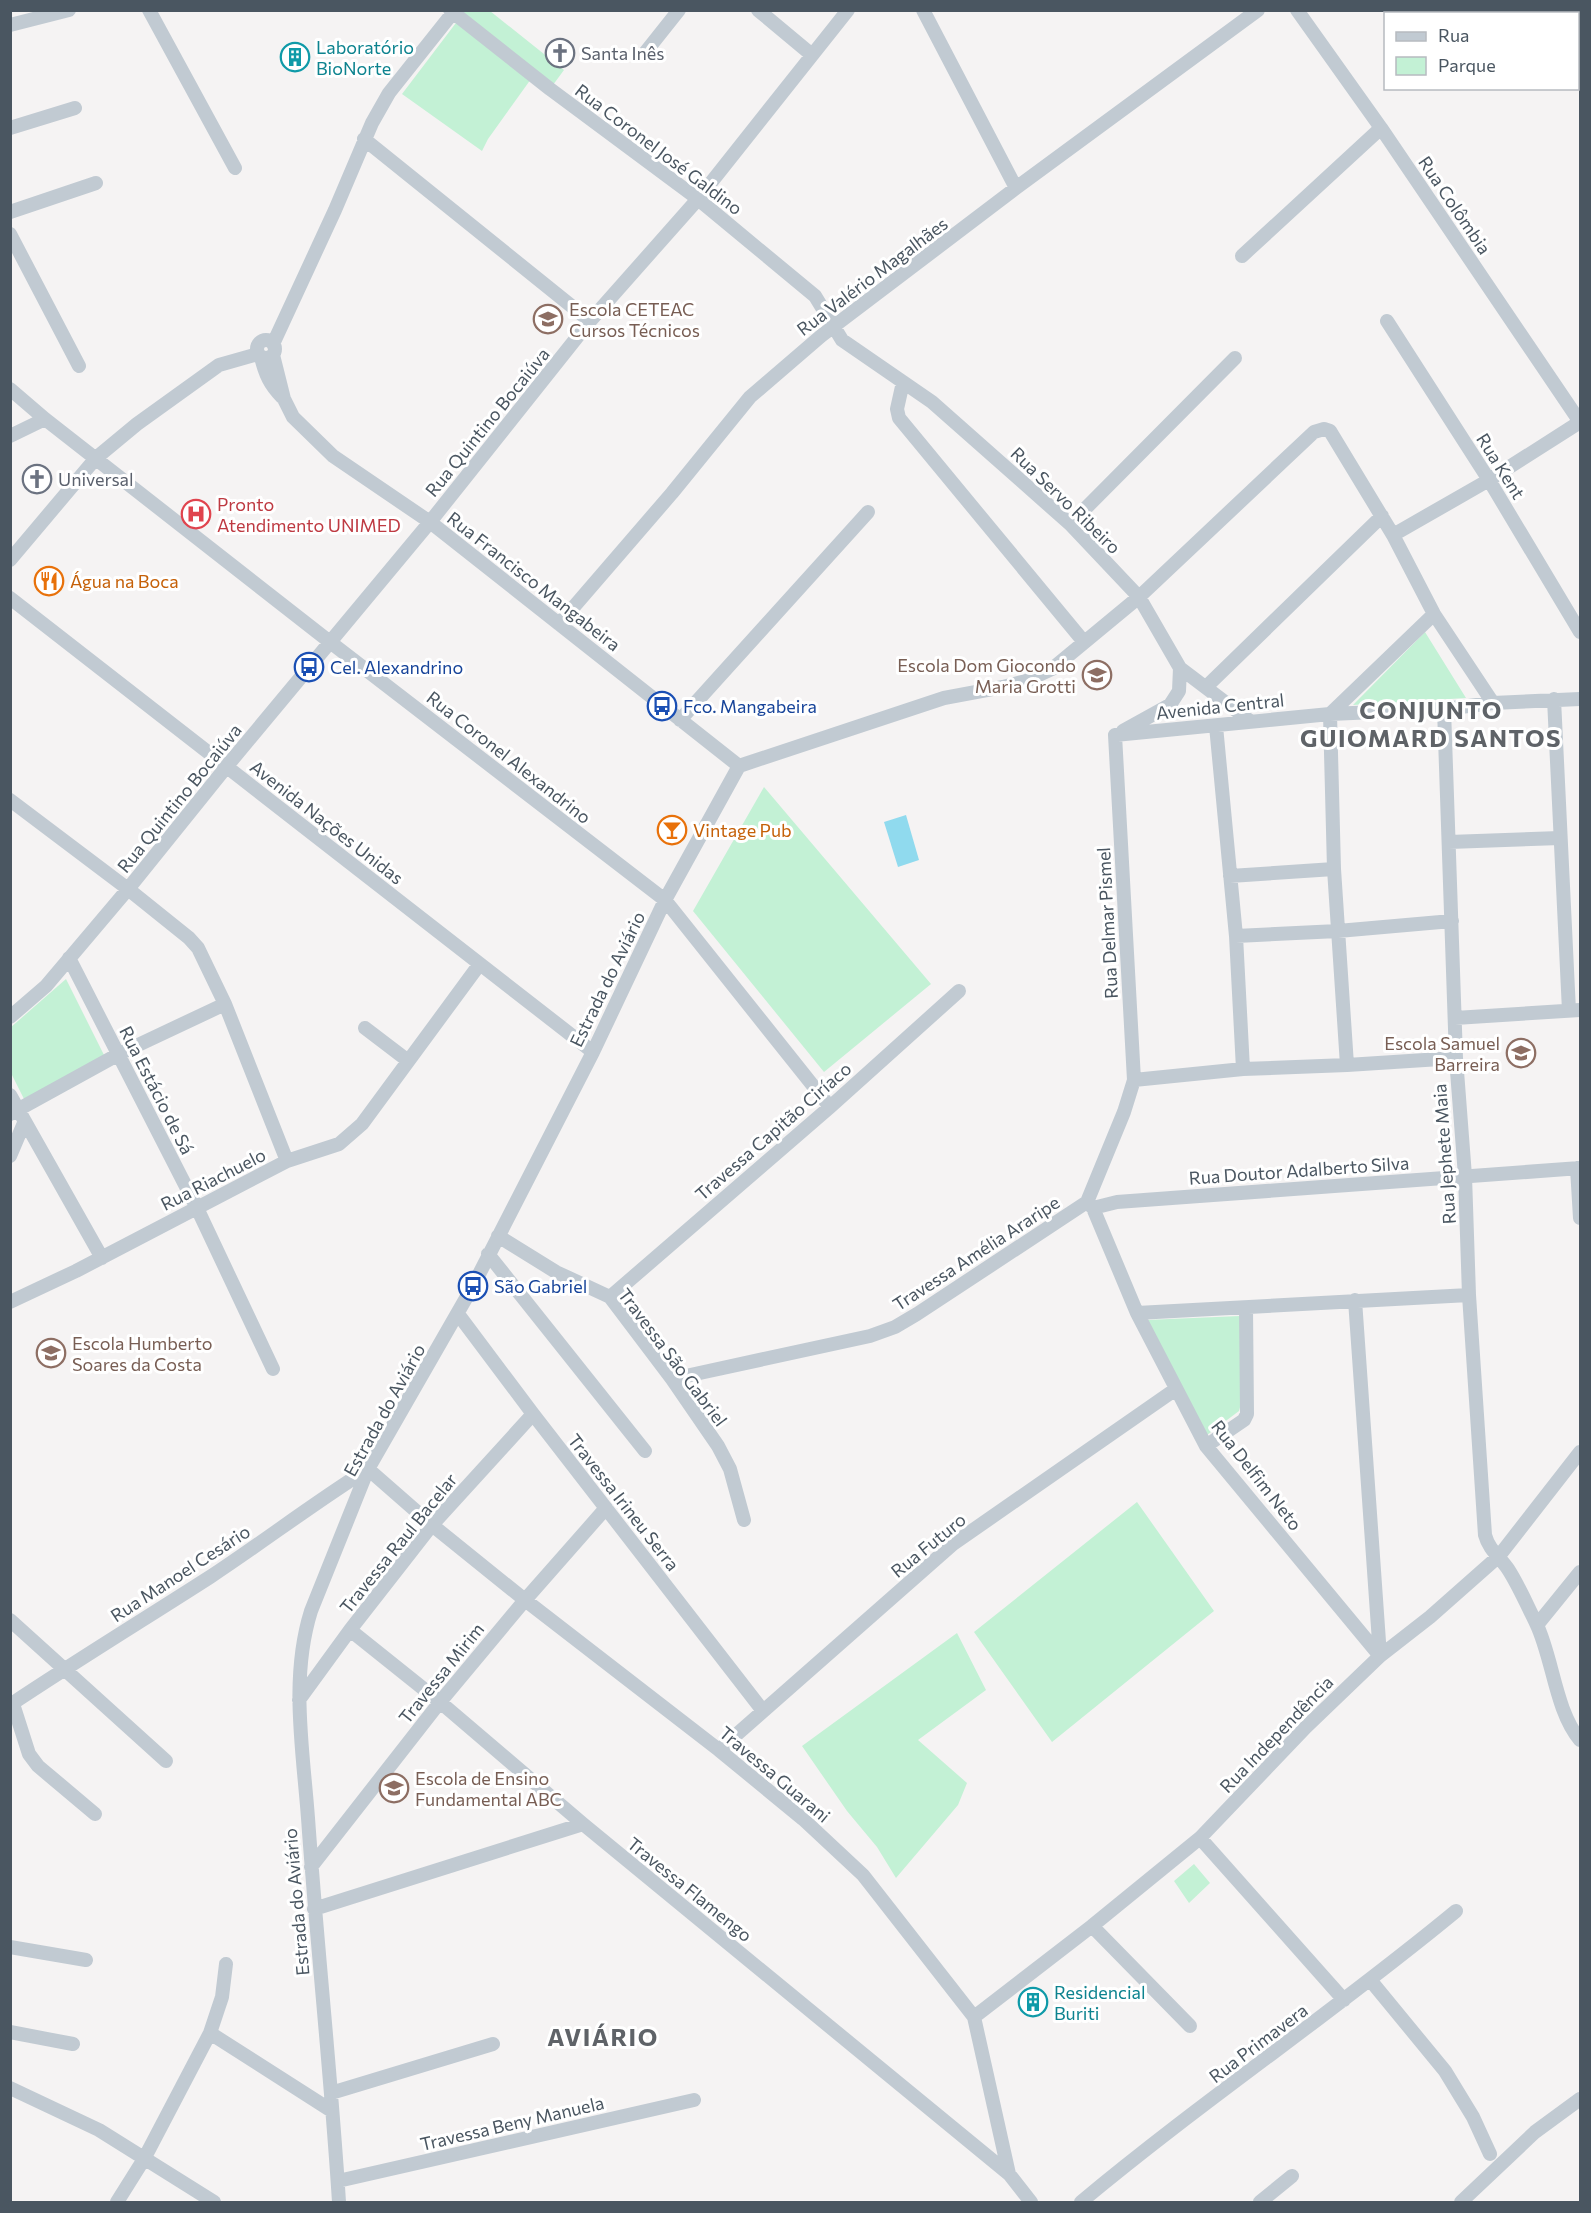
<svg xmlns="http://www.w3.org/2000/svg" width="1591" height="2213" viewBox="0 0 1591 2213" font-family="Commissioner,sans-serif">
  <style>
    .green { fill: #c3f1d5 }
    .water { fill: #90daee }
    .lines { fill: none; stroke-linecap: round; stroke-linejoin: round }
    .minor { stroke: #c1cad2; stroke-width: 14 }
    .labels { text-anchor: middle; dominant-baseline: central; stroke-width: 6; stroke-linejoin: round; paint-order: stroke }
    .culture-label { font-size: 18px; fill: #0d838f; stroke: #fff; text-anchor: start }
    .worship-label { font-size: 18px; fill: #5b616d; stroke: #fff; text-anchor: start }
    .street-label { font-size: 18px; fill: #4a5661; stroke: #fff }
    .education-label { font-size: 18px; fill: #785e54; stroke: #fff; text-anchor: start }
    .health-label { font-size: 18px; fill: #be3a42; stroke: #fff; text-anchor: start }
    .food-label { font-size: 18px; fill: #c56008; stroke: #fff; text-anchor: start }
    .transit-label { font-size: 18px; fill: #164399; stroke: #fff; text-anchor: start }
    .district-label { font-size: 24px; font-weight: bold; letter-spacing: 1.5px; fill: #5f6368; stroke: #fff }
  </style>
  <rect width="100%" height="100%" fill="#f5f3f3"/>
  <path class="green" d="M 465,11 L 490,11 L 564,70 L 550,89 L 531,79 L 488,139 L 482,151 L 402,94 Z
    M 1425,632 L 1466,698 L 1353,705 Z
    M 764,787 L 931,984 L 824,1072 L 693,911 Z
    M 66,979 L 106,1059 L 25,1101 L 11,1073 L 10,1028 Z
    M 1240,1316 L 1243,1396 L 1239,1411 L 1207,1435 L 1146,1320 Z
    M 1137,1502 L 1214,1611 L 1052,1742 L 974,1632 Z
    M 957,1633 L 986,1690 L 918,1740 L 967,1783 L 958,1805 L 896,1878 L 877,1847 L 847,1811 L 802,1746 Z
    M 1194,1864 L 1210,1883 L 1189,1903 L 1174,1881 Z"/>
  <path class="water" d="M 906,815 L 919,860 L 898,867 L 884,822 Z"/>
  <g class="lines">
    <path class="minor" d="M 149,10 L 235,168
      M 450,10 L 550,89 L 698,199 L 815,296 L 842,340 L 932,402 L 1070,524 L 1139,597 L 1180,668 L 1250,721
      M 758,10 L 812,55
      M 923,10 L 1016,188
      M 1297,10 L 1381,128 L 1580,422
      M 10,25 L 69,10
      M 644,54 L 679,10
      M 10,128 L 75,108
      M 364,139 L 590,321
      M 10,212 L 96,183
      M 10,234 L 79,366
      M 1242,256 L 1381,128
      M 1387,321 L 1489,480 L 1580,632
      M257 349a9 9 0 1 1 18 0a9 9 0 1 1-18 0Z
      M 273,344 L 335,210 L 372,123 L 389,93 L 455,10
      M 273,355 L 284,399 L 293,417 L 333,456 L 430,522 L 739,766
      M 261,357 C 265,374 270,385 282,397
      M 903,382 L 897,409 L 899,418 L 1084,642
      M 10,389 L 45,419 L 330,642 L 665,900 L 830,1107
      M 10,436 L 45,419
      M 1070,524 L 1235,358
      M 1393,535 L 1489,480 L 1580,422
      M 10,560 L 96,458 L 137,424 L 219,365 L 258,354
      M 10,598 L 593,1052
      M 559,624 L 672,493 L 750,397 L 821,336 L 1016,188 L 1258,10
      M 1206,687 L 1382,516
      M 1554,699 L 1569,1011
      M 1444,709 L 1456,1058 L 1465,1176 L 1469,1295 L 1485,1535 C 1489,1550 1500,1557 1508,1569 C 1519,1586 1527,1605 1536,1623 C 1553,1658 1555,1710 1580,1740
      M 680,720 L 868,512
      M 1216,726 L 1236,936 L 1243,1069
      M 1123,731 L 1170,705 L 1179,691 L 1180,668
      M 1115,735 L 1330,714 L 1444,709 L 1493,703 L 1580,699
      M 739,766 L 944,698 L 1003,687 L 1026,681 L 1052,669 L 1139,597 L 1314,432 L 1324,429 L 1330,431 L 1393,535 L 1434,614 L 1493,703
      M 10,800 L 128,889 L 189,938 L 198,948 L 225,1004 L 287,1161
      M 1449,842 L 1560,838
      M 1230,876 L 1334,869
      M 1236,936 L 1338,931 L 1452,921
      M 69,958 L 197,1208 L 273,1369
      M 10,1017 L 46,986 L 128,889 L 227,766 L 430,522 L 590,321 L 698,199 L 848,10
      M 1455,1018 L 1580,1010
      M 365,1028 L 407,1060
      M 1347,1065 L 1334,869 L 1330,714 L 1434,614
      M 1134,1080 L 1243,1069 L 1347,1065 L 1456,1058
      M 10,1095 L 102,1258
      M 10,1114 L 119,1054 L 225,1004
      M 10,1156 L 24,1123
      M 1577,1168 L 1580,1218
      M 1087,1202 L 1093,1208 L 1137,1313 L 1206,1446 L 1380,1656
      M 1087,1202 L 1124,1112 L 1134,1080 L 1115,735
      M 1093,1208 L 1117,1202 L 1580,1168
      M 498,1236 L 556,1272 L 610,1297 L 672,1379 L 718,1446 L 730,1469 L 744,1520
      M 488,1254 L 645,1451
      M 610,1297 L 830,1107 L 959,991
      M 1355,1300 L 1380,1656
      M 10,1302 L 76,1271 L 287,1161 L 339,1144 L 362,1124 L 479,965
      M 1137,1313 L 1469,1295
      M 458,1314 L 533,1414 L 763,1711
      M 672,1379 L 870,1336 L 895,1327 L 917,1314 L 1087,1202
      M 1206,1446 L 1244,1420 L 1247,1414 L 1246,1308
      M 10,1620 L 166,1761
      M 1537,1625 L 1580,1572
      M 350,1630 L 440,1702 L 583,1824 L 1009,2174
      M 299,1700 L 350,1630 L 432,1525 L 533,1414
      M 13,1704 L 29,1754 L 38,1766 L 95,1814
      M 10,1705 C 76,1661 143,1620 210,1577 C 263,1542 314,1503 368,1469 L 432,1525 L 525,1600 L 719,1750 L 803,1819 L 863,1875 L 974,2017 L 1009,2174 L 1031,2202
      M 719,1750 L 953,1544 L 1176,1389
      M 1200,1838 L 1344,2000
      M 311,1867 L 440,1702 L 525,1600 L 606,1508
      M 314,1909 L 583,1824
      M 1092,1926 L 1190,2026
      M 10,1947 L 86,1960
      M 1371,1981 L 1445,2071 L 1473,2117 L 1490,2154
      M 974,2017 L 1092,1926 L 1200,1838 L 1306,1727 L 1380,1656 L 1430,1617 L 1499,1556 L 1580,1452
      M 10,2032 L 73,2044
      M 210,2033 L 332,2111
      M 10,2088 L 99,2130 L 214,2202
      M 331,2093 L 493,2044
      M 338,2181 L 694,2100
      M 117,2202 L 144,2159 L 210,2033 L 222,1997 L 226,1964
      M 339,2202 C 331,2074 317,1946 308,1818 C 303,1750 290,1678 311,1611 L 368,1469 L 473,1286 L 593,1052 L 665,900 L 739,766
      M 1081,2202 C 1202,2101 1334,2012 1456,1911
      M 1260,2202 L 1292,2176
      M 1461,2202 L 1535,2132 L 1580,2099"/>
  </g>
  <defs>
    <g id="church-ring" transform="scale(1.5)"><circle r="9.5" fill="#fff" stroke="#6b7280" stroke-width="1.5"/><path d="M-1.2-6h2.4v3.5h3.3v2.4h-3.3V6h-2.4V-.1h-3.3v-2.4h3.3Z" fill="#6b7280"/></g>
    <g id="building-ring" transform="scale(1.5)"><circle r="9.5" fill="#fff" stroke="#0f9aa8" stroke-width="1.5"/><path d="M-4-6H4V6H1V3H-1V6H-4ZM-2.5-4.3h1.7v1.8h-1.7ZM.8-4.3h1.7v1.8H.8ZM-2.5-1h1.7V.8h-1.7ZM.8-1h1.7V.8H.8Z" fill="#0f9aa8"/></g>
    <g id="school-ring" transform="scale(1.5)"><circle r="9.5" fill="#fff" stroke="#8d6e63" stroke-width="1.5"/><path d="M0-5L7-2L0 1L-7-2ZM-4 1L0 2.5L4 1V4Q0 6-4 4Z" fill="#8d6e63"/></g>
    <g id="hospital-ring" transform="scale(1.5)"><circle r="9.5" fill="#fff" stroke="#e0444e" stroke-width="1.5"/><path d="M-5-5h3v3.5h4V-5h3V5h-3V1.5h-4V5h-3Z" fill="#e0444e"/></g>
    <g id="restaurant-ring" transform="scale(1.5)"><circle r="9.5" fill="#fff" stroke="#e8710a" stroke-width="1.5"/><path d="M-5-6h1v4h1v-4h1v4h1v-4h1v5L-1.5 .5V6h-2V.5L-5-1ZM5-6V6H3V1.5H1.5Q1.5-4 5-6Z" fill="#e8710a"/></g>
    <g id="bus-ring" transform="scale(1.5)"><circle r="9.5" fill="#fff" stroke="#1a4fb4" stroke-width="1.5"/><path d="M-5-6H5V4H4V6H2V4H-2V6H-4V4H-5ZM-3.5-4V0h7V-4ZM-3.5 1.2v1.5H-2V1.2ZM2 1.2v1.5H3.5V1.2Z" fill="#1a4fb4"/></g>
    <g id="bar-ring" transform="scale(1.5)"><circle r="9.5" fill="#fff" stroke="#e8710a" stroke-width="1.5"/><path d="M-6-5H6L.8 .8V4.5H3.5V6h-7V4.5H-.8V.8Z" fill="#e8710a"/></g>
  </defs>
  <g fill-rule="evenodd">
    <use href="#church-ring" x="560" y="53"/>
    <use href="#building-ring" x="295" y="57"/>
    <use href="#school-ring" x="548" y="319"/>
    <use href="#church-ring" x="37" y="479"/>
    <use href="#hospital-ring" x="196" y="514"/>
    <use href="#restaurant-ring" x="49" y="581"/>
    <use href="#bus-ring" x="309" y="667"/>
    <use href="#school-ring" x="1097" y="675"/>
    <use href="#bus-ring" x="662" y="706"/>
    <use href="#bar-ring" x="672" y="830"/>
    <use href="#school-ring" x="1521" y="1053"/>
    <use href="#bus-ring" x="473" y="1286"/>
    <use href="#school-ring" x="51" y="1353"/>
    <use href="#school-ring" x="394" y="1788"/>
    <use href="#building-ring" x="1033" y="2002"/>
  </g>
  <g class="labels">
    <g class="culture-label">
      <text x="316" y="47">Laboratório<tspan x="316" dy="21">BioNorte</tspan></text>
      <text x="1054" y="1992">Residencial<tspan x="1054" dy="21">Buriti</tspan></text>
    </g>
    <g class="worship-label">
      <text x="581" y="53">Santa Inês</text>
      <text x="58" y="479">Universal</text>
    </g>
    <g class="street-label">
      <text transform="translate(659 149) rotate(37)">Rua Coronel José Galdino</text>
      <text transform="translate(1455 205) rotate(56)">Rua Colômbia</text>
      <text transform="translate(872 276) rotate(-37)">Rua Valério Magalhães</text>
      <text transform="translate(487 422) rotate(-51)">Rua Quintino Bocaiúva</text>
      <text transform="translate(1501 466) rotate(58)">Rua Kent</text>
      <text transform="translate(1066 500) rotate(44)">Rua Servo Ribeiro</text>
      <text transform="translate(534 581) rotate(38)">Rua Francisco Mangabeira</text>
      <text transform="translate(1220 706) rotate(-6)">Avenida Central</text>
      <text transform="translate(509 757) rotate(38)">Rua Coronel Alexandrino</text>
      <text transform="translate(179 798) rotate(-51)">Rua Quintino Bocaiúva</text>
      <text transform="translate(327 822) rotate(38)">Avenida Nações Unidas</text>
      <text transform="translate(1107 923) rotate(-93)">Rua Delmar Pismel</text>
      <text transform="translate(607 979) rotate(-64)">Estrada do Aviário</text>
      <text transform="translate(157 1090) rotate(63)">Rua Estácio de Sá</text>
      <text transform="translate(773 1131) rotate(-41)">Travessa Capitão Ciríaco</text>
      <text transform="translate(1444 1154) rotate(-94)">Rua Jephete Maia</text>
      <text transform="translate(1299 1170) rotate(-4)">Rua Doutor Adalberto Silva</text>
      <text transform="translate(213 1179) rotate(-27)">Rua Riachuelo</text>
      <text transform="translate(976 1253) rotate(-33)">Travessa Amélia Araripe</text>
      <text transform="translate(673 1357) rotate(53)">Travessa São Gabriel</text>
      <text transform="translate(384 1410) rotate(-61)">Estrada do Aviário</text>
      <text transform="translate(1257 1475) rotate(52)">Rua Delfim Neto</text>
      <text transform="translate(624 1502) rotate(52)">Travessa Irineu Serra</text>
      <text transform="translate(398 1543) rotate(-51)">Travessa Raul Bacelar</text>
      <text transform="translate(928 1545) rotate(-39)">Rua Futuro</text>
      <text transform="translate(180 1573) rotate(-33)">Rua Manoel Cesário</text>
      <text transform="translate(441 1673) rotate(-51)">Travessa Mirim</text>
      <text transform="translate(1276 1734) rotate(-46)">Rua Independência</text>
      <text transform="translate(775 1774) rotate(40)">Travessa Guarani</text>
      <text transform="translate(690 1889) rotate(39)">Travessa Flamengo</text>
      <text transform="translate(296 1902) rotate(-95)">Estrada do Aviário</text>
      <text transform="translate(1258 2043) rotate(-37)">Rua Primavera</text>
      <text transform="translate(512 2123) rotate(-13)">Travessa Beny Manuela</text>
    </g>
    <g class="education-label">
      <text x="569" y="309">Escola CETEAC<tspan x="569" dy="21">Cursos Técnicos</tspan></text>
      <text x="1076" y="665" text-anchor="end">Escola Dom Giocondo<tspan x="1076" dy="21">Maria Grotti</tspan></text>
      <text x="1500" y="1043" text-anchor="end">Escola Samuel<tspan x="1500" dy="21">Barreira</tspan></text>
      <text x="72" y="1343">Escola Humberto<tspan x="72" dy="21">Soares da Costa</tspan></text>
      <text x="415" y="1778">Escola de Ensino<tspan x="415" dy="21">Fundamental ABC</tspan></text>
    </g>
    <g class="health-label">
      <text x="217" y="504">Pronto<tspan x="217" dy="21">Atendimento UNIMED</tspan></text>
    </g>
    <g class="food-label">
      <text x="70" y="581">Água na Boca</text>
      <text x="693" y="830">Vintage Pub</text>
    </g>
    <g class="transit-label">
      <text x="330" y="667">Cel. Alexandrino</text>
      <text x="683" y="706">Fco. Mangabeira</text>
      <text x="494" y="1286">São Gabriel</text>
    </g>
    <g class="district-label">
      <text x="1431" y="709">CONJUNTO<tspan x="1431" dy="28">GUIOMARD SANTOS</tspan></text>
      <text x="603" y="2036">AVIÁRIO</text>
    </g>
  </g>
  <rect width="1591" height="2213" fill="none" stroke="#4a5661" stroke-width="24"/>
  <rect x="1384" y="12" width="195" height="78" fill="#ffffff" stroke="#b7bbc0" stroke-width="1.5"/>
  <rect x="1396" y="32" width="30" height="9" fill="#c1cad2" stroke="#b7bbc0" stroke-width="1.5"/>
  <text x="1438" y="42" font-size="18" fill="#4a5661">Rua</text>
  <rect x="1396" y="57" width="30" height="18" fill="#c3f1d5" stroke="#b7bbc0" stroke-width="1.5"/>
  <text x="1438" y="72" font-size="18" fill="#4a5661">Parque</text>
</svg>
